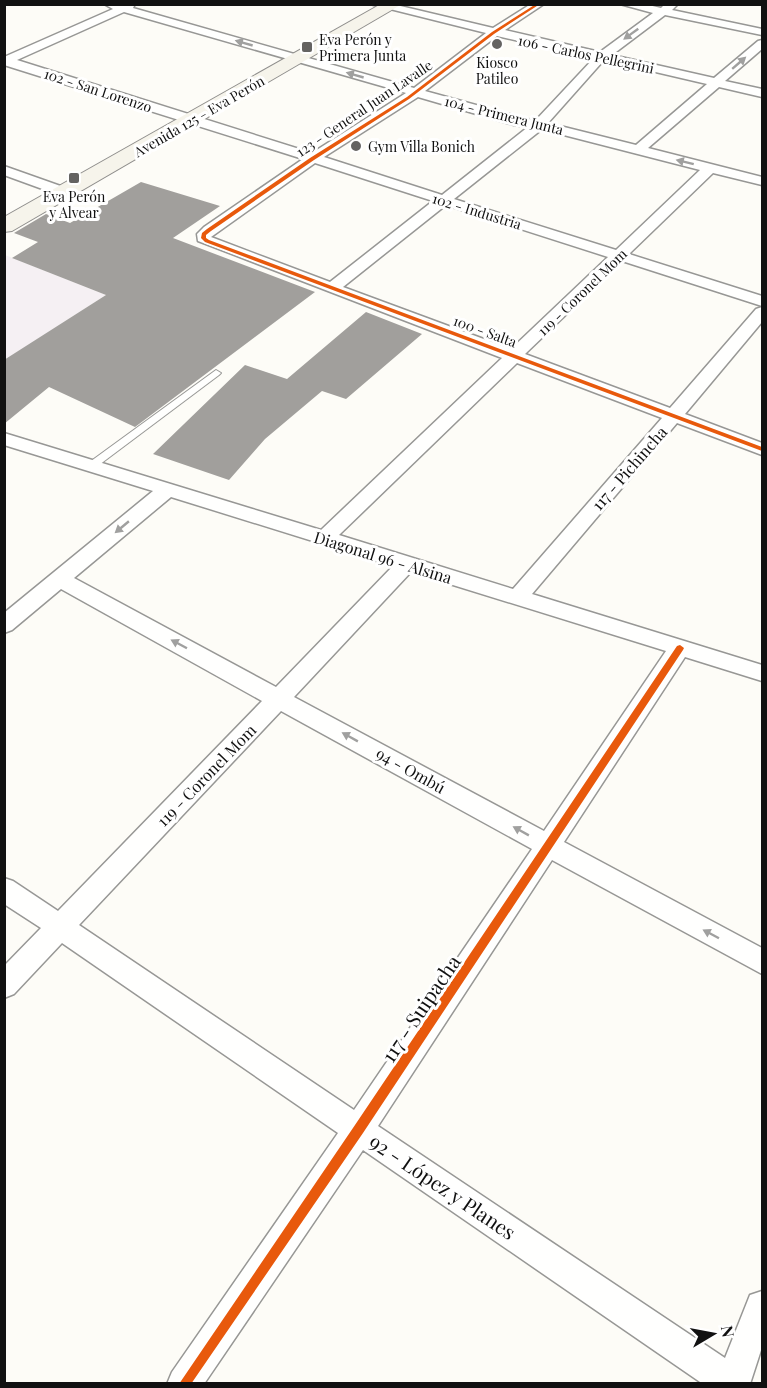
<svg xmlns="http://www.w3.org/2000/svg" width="767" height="1388" viewBox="0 0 767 1388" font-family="'Playfair Display',serif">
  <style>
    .industrial { fill: #f5f0f3 }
    .building { fill: #a19f9c }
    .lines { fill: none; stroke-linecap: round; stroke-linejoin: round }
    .service-casing { stroke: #979795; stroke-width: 2 }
    .minor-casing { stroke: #979795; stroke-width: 3 }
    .secondary-casing { stroke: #8e8d8b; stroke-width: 2 }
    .service { fill: #fffffe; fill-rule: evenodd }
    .minor { fill: #fffffe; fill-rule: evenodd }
    .secondary { fill: #f6f4eb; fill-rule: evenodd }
    .cycleway-casing { stroke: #fff; stroke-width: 3 }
    .cycleway { fill: #e8590c; fill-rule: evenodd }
    .oneway { fill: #a0a09f }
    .poi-dot { fill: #646362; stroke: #fff; stroke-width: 2 }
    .labels { text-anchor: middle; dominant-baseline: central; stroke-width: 6; stroke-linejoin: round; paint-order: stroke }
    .far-poi-label { font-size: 14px; fill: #111; stroke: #fff; text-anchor: start }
    .far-street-label { font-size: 14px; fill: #111; stroke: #fff }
    .street-label { font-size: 16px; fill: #111; stroke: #fff }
    .near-street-label { font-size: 20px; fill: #111; stroke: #fff }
  </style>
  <rect width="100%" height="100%" fill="#fdfcf7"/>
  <path class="industrial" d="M 5,255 L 106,295 L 5,360 Z"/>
  <path class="building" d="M 141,182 L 220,206 L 173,238 L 315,292 L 135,427 L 49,387 L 4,424 L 4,360 L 106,295 L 12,258 L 38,242 L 14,233 L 46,214 L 70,223 Z
    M 366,312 L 422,334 L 346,399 L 322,391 L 265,439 L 229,480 L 153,454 L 245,365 L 287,379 Z"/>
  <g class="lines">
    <g class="service-casing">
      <path id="service" d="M 216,370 L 221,373 L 219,375 L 95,468 L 87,468 L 87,464 Z"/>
    </g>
    <g class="minor-casing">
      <path id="minor" d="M 104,4 L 135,4 L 133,8 L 414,88 L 486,33 L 370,4 L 392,4 L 493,28 L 531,4 L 544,4 L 505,30 L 600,52 L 653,13 L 620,4 L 644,4 L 661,8 L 665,4 L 678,4 L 672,10 L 762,29 L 762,35 L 665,15 L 612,55 L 714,78 L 758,41 L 762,40 L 762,49 L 725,81 L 762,89 L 762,97 L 719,87 L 648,148 L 762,177 L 762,185 L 713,173 L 629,254 L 762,296 L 762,306 L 622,261 L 525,354 L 670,408 L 756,309 L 762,307 L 762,322 L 685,414 L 762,443 L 762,455 L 677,423 L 532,594 L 762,665 L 762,681 L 685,657 L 564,842 L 762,948 L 762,974 L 552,860 L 378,1126 L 725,1358 L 750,1295 L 762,1291 L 762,1347 L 750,1384 L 703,1384 L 363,1150 L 204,1384 L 167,1384 L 172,1372 L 338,1133 L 62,943 L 14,994 L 4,998 L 4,966 L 41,928 L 4,904 L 4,878 L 13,881 L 58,911 L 262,701 L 61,589 L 12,630 L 4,633 L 4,613 L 153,491 L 4,445 L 4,433 L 321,530 L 502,358 L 198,241 L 197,234 L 204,227 L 303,159 L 4,65 L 4,57 L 113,9 ZM 124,12 L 406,93 L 312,153 L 17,60 ZM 497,36 L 594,58 L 535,121 L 425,91 ZM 604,60 L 707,84 L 636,145 L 548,123 ZM 418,97 L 514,125 L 528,127 L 442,195 L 324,157 ZM 541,130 L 552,132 L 700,170 L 616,250 L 454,199 ZM 315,163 L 433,201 L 330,282 L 211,237 ZM 446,205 L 608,257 L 511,349 L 343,287 ZM 517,363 L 662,418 L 513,589 L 339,535 ZM 171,497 L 393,566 L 276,687 L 74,578 ZM 411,572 L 666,651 L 544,831 L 294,697 ZM 281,711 L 532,849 L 354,1110 L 79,925 Z
        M 4,166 L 69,189 L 71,192 L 64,196 L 59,195 L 4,175 Z"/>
    </g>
    <g class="secondary-casing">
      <path id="secondary" d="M 381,4 L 402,4 L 12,231 L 4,232 L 4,217 Z"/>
    </g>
    <use href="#service" class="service"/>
    <use href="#minor" class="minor"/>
    <use href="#secondary" class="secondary"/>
    <g class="cycleway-casing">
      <path id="cycleway" d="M 536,4 L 540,4 L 494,34 L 409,99 L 314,160 L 211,231 L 206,235 L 206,238 L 209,240 L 762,447 L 762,451 L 205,242 L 201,238 L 202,233 L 207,229 L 310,158 L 407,97 L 492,32 Z
        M 680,645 L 684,648 L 683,650 L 363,1133 L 191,1384 L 179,1384 L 355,1125 L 677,646 Z"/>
    </g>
    <use href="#cycleway" class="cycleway"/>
  </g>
  <defs><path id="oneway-solid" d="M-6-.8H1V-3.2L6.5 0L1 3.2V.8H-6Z" transform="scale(1.5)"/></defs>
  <g class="oneway">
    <use href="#oneway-solid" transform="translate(631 34) rotate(144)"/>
    <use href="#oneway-solid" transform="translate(244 43) rotate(-164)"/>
    <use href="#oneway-solid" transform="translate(739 63) rotate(-41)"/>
    <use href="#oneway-solid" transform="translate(355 75) rotate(-164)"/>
    <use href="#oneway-solid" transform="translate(685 162) rotate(-166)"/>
    <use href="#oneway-solid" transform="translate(122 527) rotate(140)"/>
    <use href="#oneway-solid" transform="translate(179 644) rotate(-152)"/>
    <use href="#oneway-solid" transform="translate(350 737) rotate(-151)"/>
    <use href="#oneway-solid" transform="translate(521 831) rotate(-151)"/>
    <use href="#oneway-solid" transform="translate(711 934) rotate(-152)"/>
  </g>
  <g class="poi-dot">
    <circle cx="497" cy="44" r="6"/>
    <rect x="301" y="41" width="12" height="12" rx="3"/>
    <circle cx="356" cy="146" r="6"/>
    <rect x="68" y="172" width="12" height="12" rx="3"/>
  </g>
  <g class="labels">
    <g class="far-poi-label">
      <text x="319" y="39">Eva Perón y<tspan x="319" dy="16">Primera Junta</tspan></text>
      <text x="497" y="62" text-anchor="middle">Kiosco<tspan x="497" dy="16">Patileo</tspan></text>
      <text x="368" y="146">Gym Villa Bonich</text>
      <text x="74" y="196" text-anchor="middle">Eva Perón<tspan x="74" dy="16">y Alvear</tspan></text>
    </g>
    <g class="far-street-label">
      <text transform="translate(586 54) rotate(12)">106 - Carlos Pellegrini</text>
      <text transform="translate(98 90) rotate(18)">102 - San Lorenzo</text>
      <text transform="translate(364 108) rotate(-34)">123 - General Juan Lavalle</text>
      <text transform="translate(504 115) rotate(14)">104 - Primera Junta</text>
      <text transform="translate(199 116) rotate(-30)">Avenida 125 - Eva Perón</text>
      <text transform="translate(477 211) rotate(17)">102 - Industria</text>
      <text transform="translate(582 292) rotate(-44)">119 - Coronel Mom</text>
      <text transform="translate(485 331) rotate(20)">100 - Salta</text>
    </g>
    <g class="street-label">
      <text transform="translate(629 468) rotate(-49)">117 - Pichincha</text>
      <text transform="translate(383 557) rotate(17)">Diagonal 96 - Alsina</text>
      <text transform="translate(411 770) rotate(29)">94 - Ombú</text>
      <text transform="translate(206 775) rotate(-46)">119 - Coronel Mom</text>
    </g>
    <g class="near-street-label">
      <text transform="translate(420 1008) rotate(-56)">117 - Suipacha</text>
      <text transform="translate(443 1186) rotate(34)">92 - López y Planes</text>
    </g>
  </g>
  <rect width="767" height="1388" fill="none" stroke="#111111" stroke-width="12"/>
  <g transform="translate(713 1334) rotate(80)" stroke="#ffffff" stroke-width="4.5" paint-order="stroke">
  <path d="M0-4.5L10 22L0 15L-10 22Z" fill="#111111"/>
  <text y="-9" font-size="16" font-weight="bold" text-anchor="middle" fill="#111111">N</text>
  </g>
</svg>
